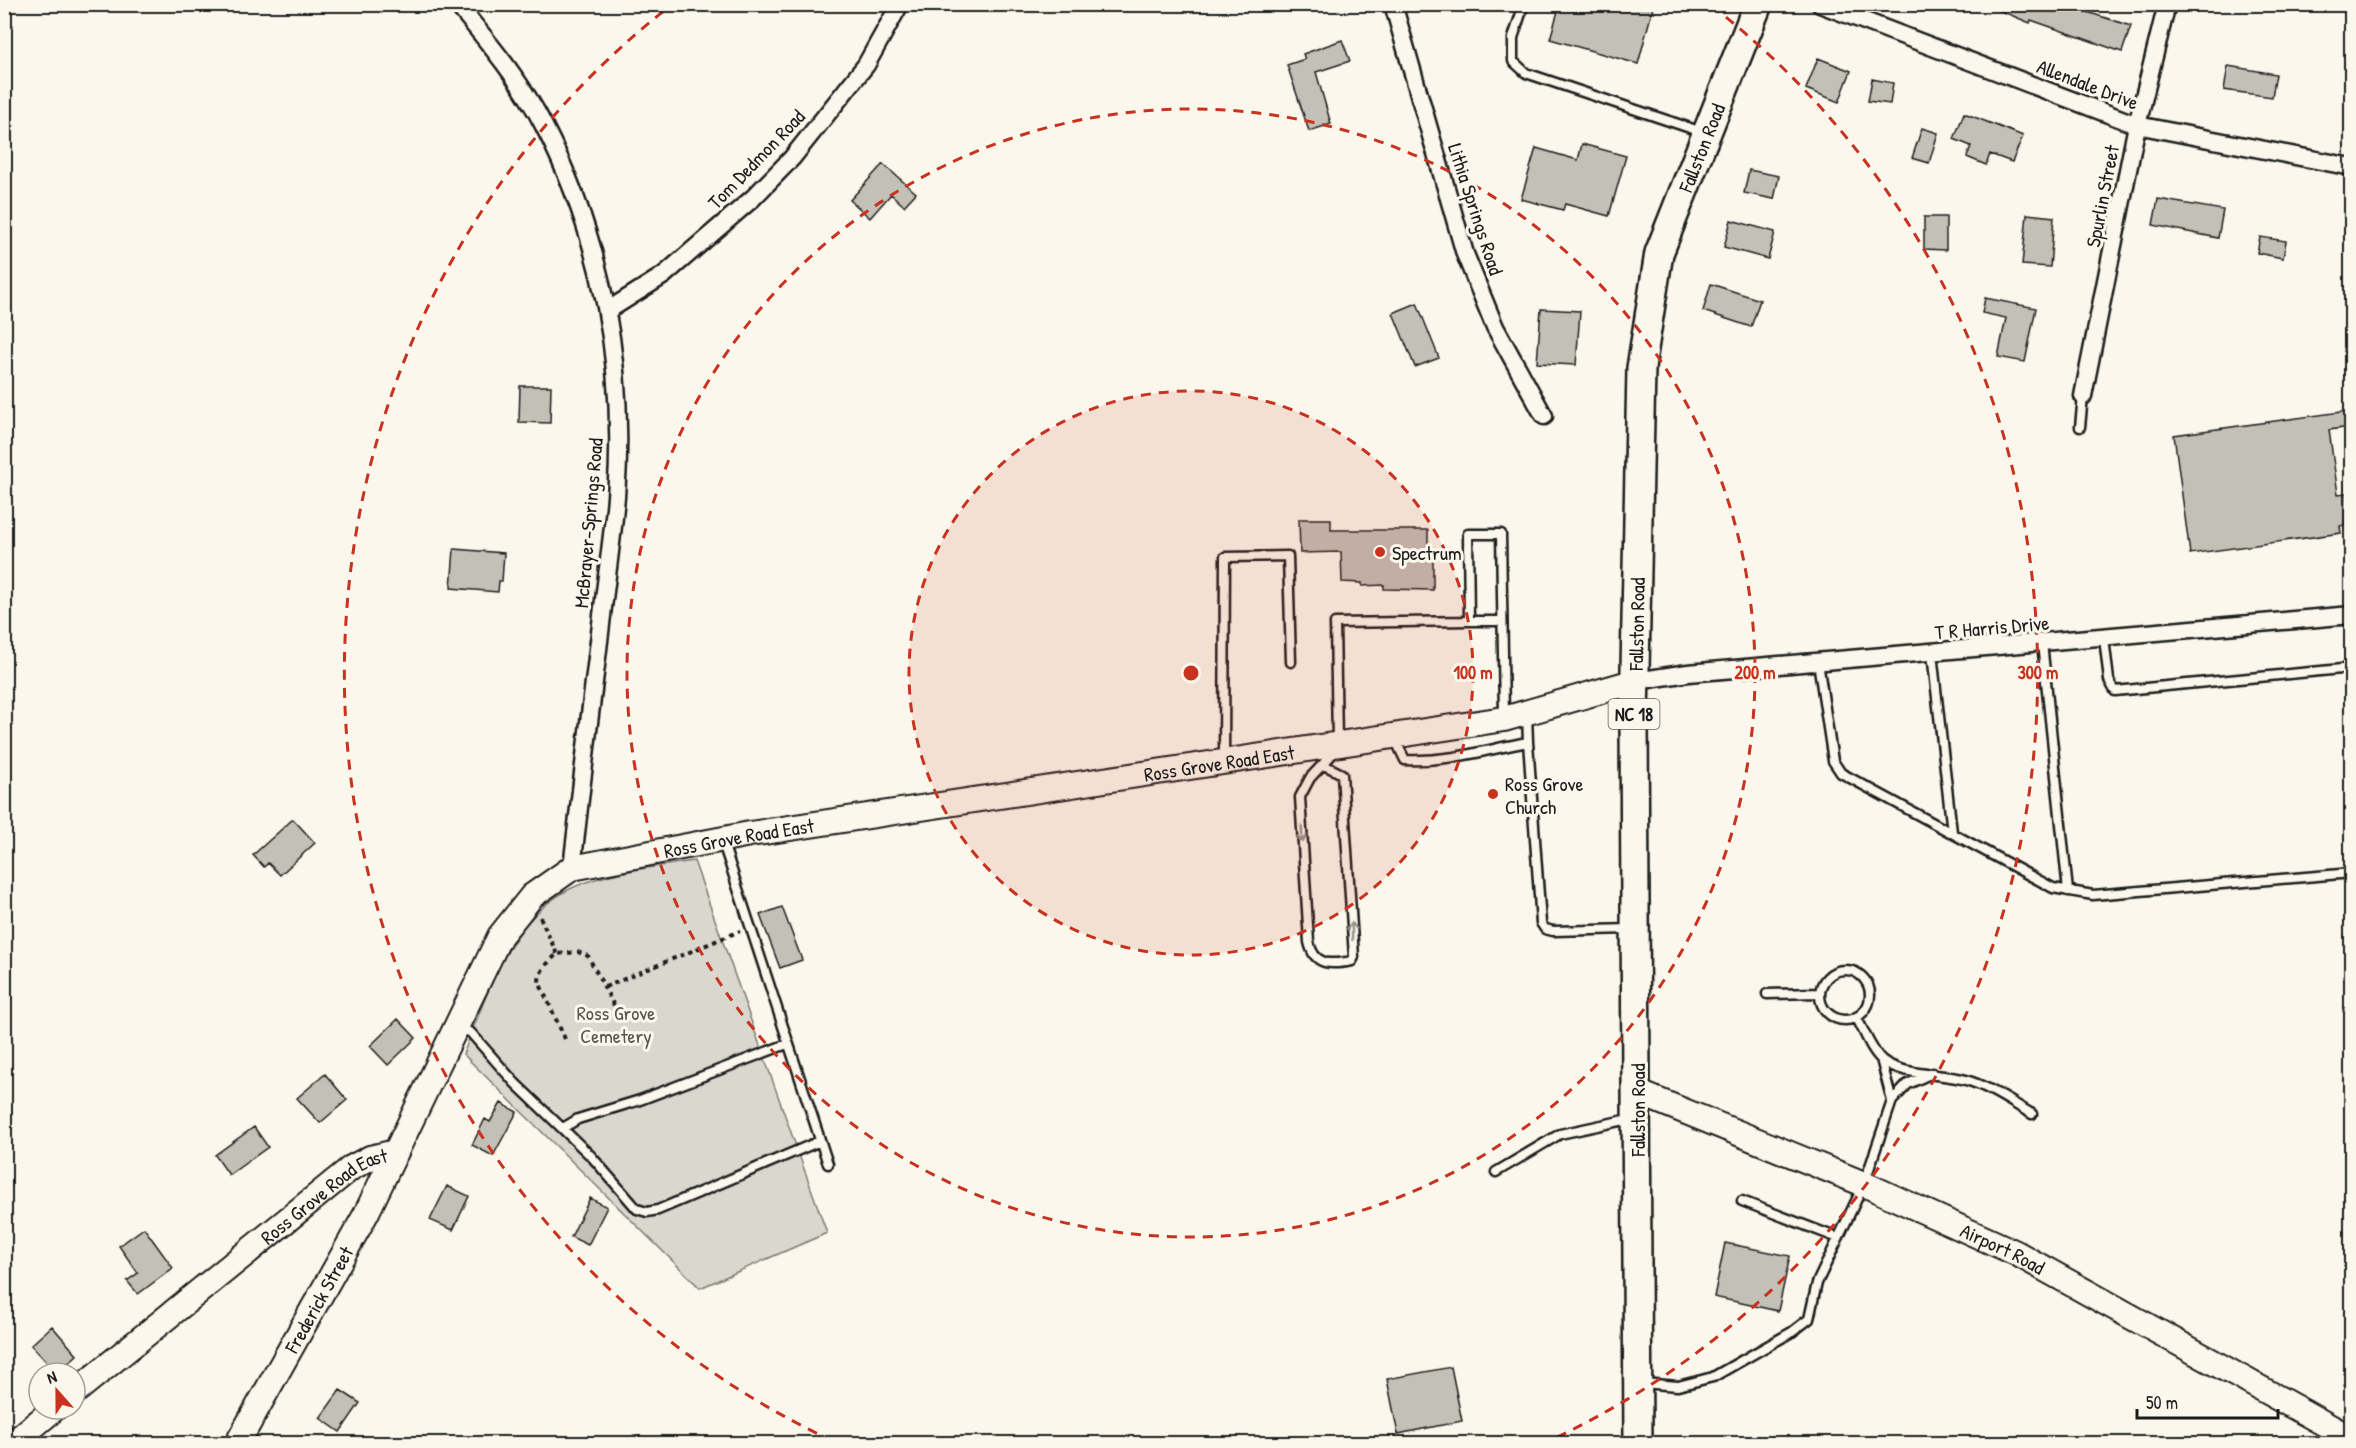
<svg xmlns="http://www.w3.org/2000/svg" width="2356" height="1448" viewBox="0 0 2356 1448" font-family="'Patrick Hand',sans-serif">
  <style>
    .green { fill: #dad7ce; stroke: #7b7a75; stroke-width: 1.5 }
    .building { fill: #c3c0b8; stroke: #1c1c1c; stroke-width: 1.5 }
    .lines { fill: none; stroke-linecap: round; stroke-linejoin: round }
    .lane-casing { stroke: #1c1c1c; stroke-width: 13 }
    .street-casing { stroke: #1c1c1c; stroke-width: 21 }
    .secondary-casing { stroke: #1c1c1c; stroke-width: 28 }
    .primary-casing { stroke: #1c1c1c; stroke-width: 32 }
    .path { stroke: #1c1c1c; stroke-width: 4; stroke-dasharray: 4.5 4.5; stroke-linecap: butt }
    .lane { stroke: #fbf7ec; stroke-width: 8 }
    .street { stroke: #fbf7ec; stroke-width: 16 }
    .secondary { stroke: #fbf7ec; stroke-width: 24 }
    .primary { stroke: #fbf7ec; stroke-width: 27 }
    .oneway { stroke: #97948e }
    .ring { fill: none; stroke: #c8321e; stroke-width: 3; stroke-dasharray: 10 8 }
    .poi-dot { fill: #c8321e; stroke: #fbf7ec; stroke-width: 2 }
    .labels { text-anchor: middle; dominant-baseline: central; stroke-width: 6; stroke-linejoin: round; paint-order: stroke }
    .shield { fill: #fbf7ec; stroke: #5f5e5a; stroke-width: 1.5 }
    .shield-label { font-size: 18px; font-weight: bold; fill: #1c1c1c }
    .street-label { font-size: 20px; fill: #1c1c1c; stroke: #fbf7ec }
    .poi-label { font-size: 20px; fill: #1c1c1c; stroke: #fbf7ec; text-anchor: start }
    .park-label { font-size: 20px; fill: #555451; stroke: #fbf7ec }
    .centre { fill: #c8321e; stroke: #fbf7ec; stroke-width: 3 }
    .ring-label { font-size: 18px; text-anchor: middle; font-weight: bold; fill: #c8321e; stroke: #fbf7ec; stroke-width: 6; stroke-linejoin: round; paint-order: stroke }
  </style>
  <rect width="100%" height="100%" fill="#fbf7ec"/>
  <filter id="ink" filterUnits="userSpaceOnUse"><feTurbulence type="fractalNoise" baseFrequency=".0167" numOctaves="2"/><feDisplacementMap in="SourceGraphic" scale="12" xChannelSelector="R" yChannelSelector="G"/><feConvolveMatrix kernelMatrix="1 2 1 2 8 2 1 2 1" color-interpolation-filters="sRGB"/></filter>
  <g filter="url(#ink)">
    <path class="green" d="M 694,861 L 827,1233 L 700,1288 L 463,1054 C 488,994 509,916 574,887 C 611,871 655,867 694,861 Z"/>
    <path class="building" d="M 1560,4 L 1654,4 L 1638,64 L 1550,39 Z
      M 1984,4 L 2062,4 L 2131,26 L 2122,52 L 2031,20 L 2030,23 Z
      M 1342,40 L 1350,61 L 1316,72 L 1331,124 L 1309,131 L 1287,65 L 1305,59 L 1303,54 Z
      M 1818,58 L 1851,71 L 1839,102 L 1806,89 Z
      M 2228,66 L 2276,74 L 2272,97 L 2224,90 Z
      M 1872,79 L 1893,83 L 1890,104 L 1868,101 Z
      M 1964,113 L 2023,136 L 2012,162 L 1990,154 L 1986,165 L 1967,157 L 1971,146 L 1954,139 Z
      M 1922,128 L 1938,133 L 1929,163 L 1912,158 Z
      M 1582,144 L 1626,156 L 1609,216 L 1565,204 L 1563,210 L 1521,199 L 1536,148 L 1578,160 Z
      M 883,164 L 916,193 L 904,206 L 891,194 L 870,218 L 850,200 Z
      M 1749,170 L 1779,176 L 1774,199 L 1744,193 Z
      M 2158,199 L 2223,210 L 2218,238 L 2153,225 Z
      M 2027,214 L 2054,217 L 2050,267 L 2022,265 Z
      M 1924,217 L 1946,217 L 1946,250 L 1924,249 Z
      M 1731,220 L 1775,232 L 1768,259 L 1724,247 Z
      M 2260,237 L 2286,241 L 2283,258 L 2257,253 Z
      M 1711,284 L 1760,300 L 1751,327 L 1703,311 Z
      M 1985,298 L 2036,308 L 2025,362 L 1998,357 L 2006,318 L 1982,313 Z
      M 1417,303 L 1439,358 L 1415,367 L 1393,313 Z
      M 1541,309 L 1580,311 L 1576,365 L 1537,363 Z
      M 520,386 L 551,386 L 550,423 L 519,422 Z
      M 2348,411 L 2351,427 L 2329,430 L 2338,494 L 2346,493 L 2350,524 L 2340,526 L 2341,533 L 2190,554 L 2174,435 Z
      M 1299,519 L 1331,519 L 1331,530 L 1428,530 L 1428,548 L 1433,548 L 1433,590 L 1384,589 L 1384,585 L 1362,586 L 1362,583 L 1342,582 L 1341,552 L 1300,553 Z
      M 454,549 L 504,553 L 502,581 L 499,581 L 498,592 L 451,588 Z
      M 293,819 L 315,843 L 280,875 L 268,863 L 264,867 L 253,855 Z
      M 782,907 L 802,960 L 780,968 L 760,915 Z
      M 398,1019 L 416,1038 L 388,1065 L 370,1046 Z
      M 325,1074 L 347,1100 L 320,1123 L 297,1098 Z
      M 501,1103 L 517,1112 L 493,1156 L 472,1145 L 485,1119 L 490,1122 Z
      M 254,1127 L 268,1147 L 229,1175 L 215,1155 Z
      M 447,1186 L 469,1196 L 453,1230 L 430,1220 Z
      M 590,1198 L 607,1207 L 588,1245 L 571,1237 Z
      M 144,1228 L 173,1268 L 138,1294 L 127,1281 L 138,1273 L 119,1246 Z
      M 1725,1243 L 1790,1256 L 1778,1311 L 1714,1297 Z
      M 52,1326 L 77,1355 L 57,1373 L 31,1345 Z
      M 1451,1367 L 1462,1421 L 1398,1434 L 1387,1379 Z
      M 340,1390 L 360,1403 L 340,1432 L 320,1418 Z"/>
    <g class="lines">
      <g class="lane-casing">
        <path id="lane" d="M 1524,4 L 1513,38 L 1513,61 L 1526,73 L 1702,132
          M 2080,427 L 2083,396
          M 1469,621 L 1502,621
          M 2104,638 L 2109,680 L 2115,691 L 2352,668
          M 2042,643 L 2068,891
          M 1932,653 L 1952,832
          M 1818,662 L 1833,761 L 1841,773 L 2053,888 L 2093,895 L 2352,873
          M 1394,737 L 1405,760 C 1450,762 1484,750 1528,742 L 1527,714
          M 1337,742 L 1335,623 L 1469,621 L 1468,534 L 1501,534 L 1504,715
          M 1528,742 L 1541,923 L 1545,929 L 1553,931 L 1631,929
          M 1224,760 L 1225,557 L 1288,556 L 1291,662
          M 1324,765 L 1342,774 L 1354,957 L 1352,961 C 1331,965 1314,966 1309,942 L 1300,797 L 1310,778 L 1336,750
          M 723,843 L 828,1164
          M1820 995a25 25 0 1 1 50 0a25 25 0 1 1-50 0Z
          M 1767,994 L 1820,993
          M 1856,1017 C 1864,1030 1871,1051 1882,1060 C 1902,1076 1941,1073 1966,1080 C 1990,1087 2011,1102 2032,1114
          M 458,1026 L 471,1033 L 515,1083 L 592,1157 L 637,1209 L 647,1212 L 658,1210 L 820,1141
          M 1881,1059 L 1892,1101
          M 563,1128 L 578,1119 L 640,1100 L 787,1044
          M 1496,1172 L 1560,1134 L 1634,1118
          M 1742,1201 L 1838,1238
          M 1642,1383 L 1678,1386 L 1713,1377 L 1792,1332 L 1809,1319 L 1817,1283 L 1864,1184 L 1892,1101 L 1908,1084 L 1932,1073"/>
      </g>
      <g class="street-casing">
        <path id="street" d="M 457,4 C 488,42 522,82 544,126 C 603,241 626,369 616,497 C 612,542 605,588 600,633 C 590,711 581,790 572,868
          M 1393,4 L 1465,254 L 1495,327 L 1544,416
          M 1820,4 L 2137,125 L 2352,167
          M 607,311 L 664,275 L 753,198 L 792,158 L 866,65 L 900,4
          M 2083,396 L 2137,125 L 2167,4
          M 1636,681 L 1688,673 L 2352,615"/>
      </g>
      <g class="secondary-casing">
        <g id="secondary">
          <path id="s1" d="M 1637,1092 L 1864,1184 L 2016,1253 L 2352,1439"/>
          <path id="s2" d="M 75,1392 L 351,1168 L 370,1158 L 396,1152"/>
          <path d="M 12,1444 L 54,1409"/>
          <path id="s3" d="M 237,1444 L 366,1214 L 500,936 L 532,896 L 572,868 L 750,834 L 1504,719 L 1636,681"/>
        </g>
      </g>
      <g class="primary-casing">
        <g id="primary">
          <path id="s4" d="M 1638,1444 L 1634,720 L 1641,368 L 1659,253 L 1758,4"/>
        </g>
      </g>
      <path class="path" d="M 540,917 L 557,954
        M 605,987 L 740,931
        M 565,1039 L 539,982 C 539,970 549,962 557,954 L 578,952 L 588,956 L 624,1025"/>
      <use href="#lane" class="lane"/>
      <use href="#street" class="street"/>
      <use href="#secondary" class="secondary"/>
      <use href="#primary" class="primary"/>
    </g>
    <defs><path id="oneway-shaft" d="M-6 0H5M1.5-3L5.5 0L1.5 3" fill="none" stroke-width="1.6" stroke-linecap="round" stroke-linejoin="round" transform="scale(1.5)"/></defs>
    <g class="oneway">
      <use href="#oneway-shaft" transform="translate(1302 834) rotate(88)"/>
      <use href="#oneway-shaft" transform="translate(1352 931) rotate(-92)"/>
    </g>
  </g>
  <circle cx="1191" cy="673" r="282" fill="#c8321e" fill-opacity=".12"/>
  <g class="ring">
    <circle cx="1191" cy="673" r="282"/>
    <circle cx="1191" cy="673" r="564"/>
    <path d="M833 1441A847 847 0 0 1 670 6M1712 6A847 847 0 0 1 1549 1441"/>
  </g>
  <g class="poi-dot">
    <circle cx="1380" cy="552" r="6"/>
    <circle cx="1493" cy="794" r="6"/>
  </g>
  <g class="labels">
    <rect class="shield" x="1608.5" y="699" width="51" height="30" rx="4.5"/>
    <g class="shield-label">
      <text x="1634" y="714">NC 18</text>
    </g>
    <g class="street-label">
      <text transform="translate(2088 84) rotate(21)">Allendale Drive</text>
      <text stroke="none"><textPath href="#s4" startOffset="1306">Fallston Road</textPath></text>
      <text transform="translate(756 159) rotate(-46)">Tom Dedmon Road</text>
      <text transform="translate(2102 196) rotate(-79)">Spurlin Street</text>
      <text transform="translate(1476 209) rotate(72)">Lithia Springs Road</text>
      <text transform="translate(588 523) rotate(-85)">McBrayer-Springs Road</text>
      <text stroke="none"><textPath href="#s4" startOffset="820">Fallston Road</textPath></text>
      <text transform="translate(1992 627) rotate(-5)">T R Harris Drive</text>
      <text stroke="none"><textPath href="#s3" startOffset="1328">Ross Grove Road East</textPath></text>
      <text stroke="none"><textPath href="#s3" startOffset="842">Ross Grove Road East</textPath></text>
      <text transform="translate(1637 1110) rotate(-90)">Fallston Road</text>
      <text stroke="none"><textPath href="#s2" startOffset="318">Ross Grove Road East</textPath></text>
      <text stroke="none"><textPath href="#s1" startOffset="398">Airport Road</textPath></text>
      <text stroke="none"><textPath href="#s3" startOffset="166">Frederick Street</textPath></text>
    </g>
    <g class="poi-label">
      <text x="1392" y="552">Spectrum</text>
      <text x="1505" y="783">Ross Grove<tspan x="1505" dy="23">Church</tspan></text>
    </g>
    <g class="park-label">
      <text x="616" y="1012">Ross Grove<tspan x="616" dy="23">Cemetery</tspan></text>
    </g>
  </g>
  <circle cx="1191" cy="673" r="9" class="centre"/>
  <g class="ring-label">
    <text x="1473" y="679">100 m</text>
    <text x="1755" y="679">200 m</text>
    <text x="2038" y="679">300 m</text>
  </g>
  <rect width="2356" height="1448" fill="none" stroke="#fbf7ec" stroke-width="24"/>
  <rect x="12" y="12" width="2332" height="1424" fill="none" stroke="#1c1c1c" stroke-width="2" filter="url(#ink)"/>
  <g transform="translate(57 1391) rotate(339)"><circle r="28" fill="#fbf7ec" stroke="#a29f99" stroke-width="1.5"/>
  <path d="M0-4.5L10 22L0 15L-10 22Z" fill="#c8321e"/>
  <text y="-9" font-size="16" font-weight="bold" text-anchor="middle" fill="#1c1c1c">N</text>
  </g>
  <path d="M2137 1409v9h141v-9" fill="none" stroke="#1c1c1c" stroke-width="3"/>
  <text x="2146" y="1409" font-size="18" fill="#1c1c1c" stroke="#fbf7ec" stroke-width="4.5" paint-order="stroke">50 m</text>
</svg>
